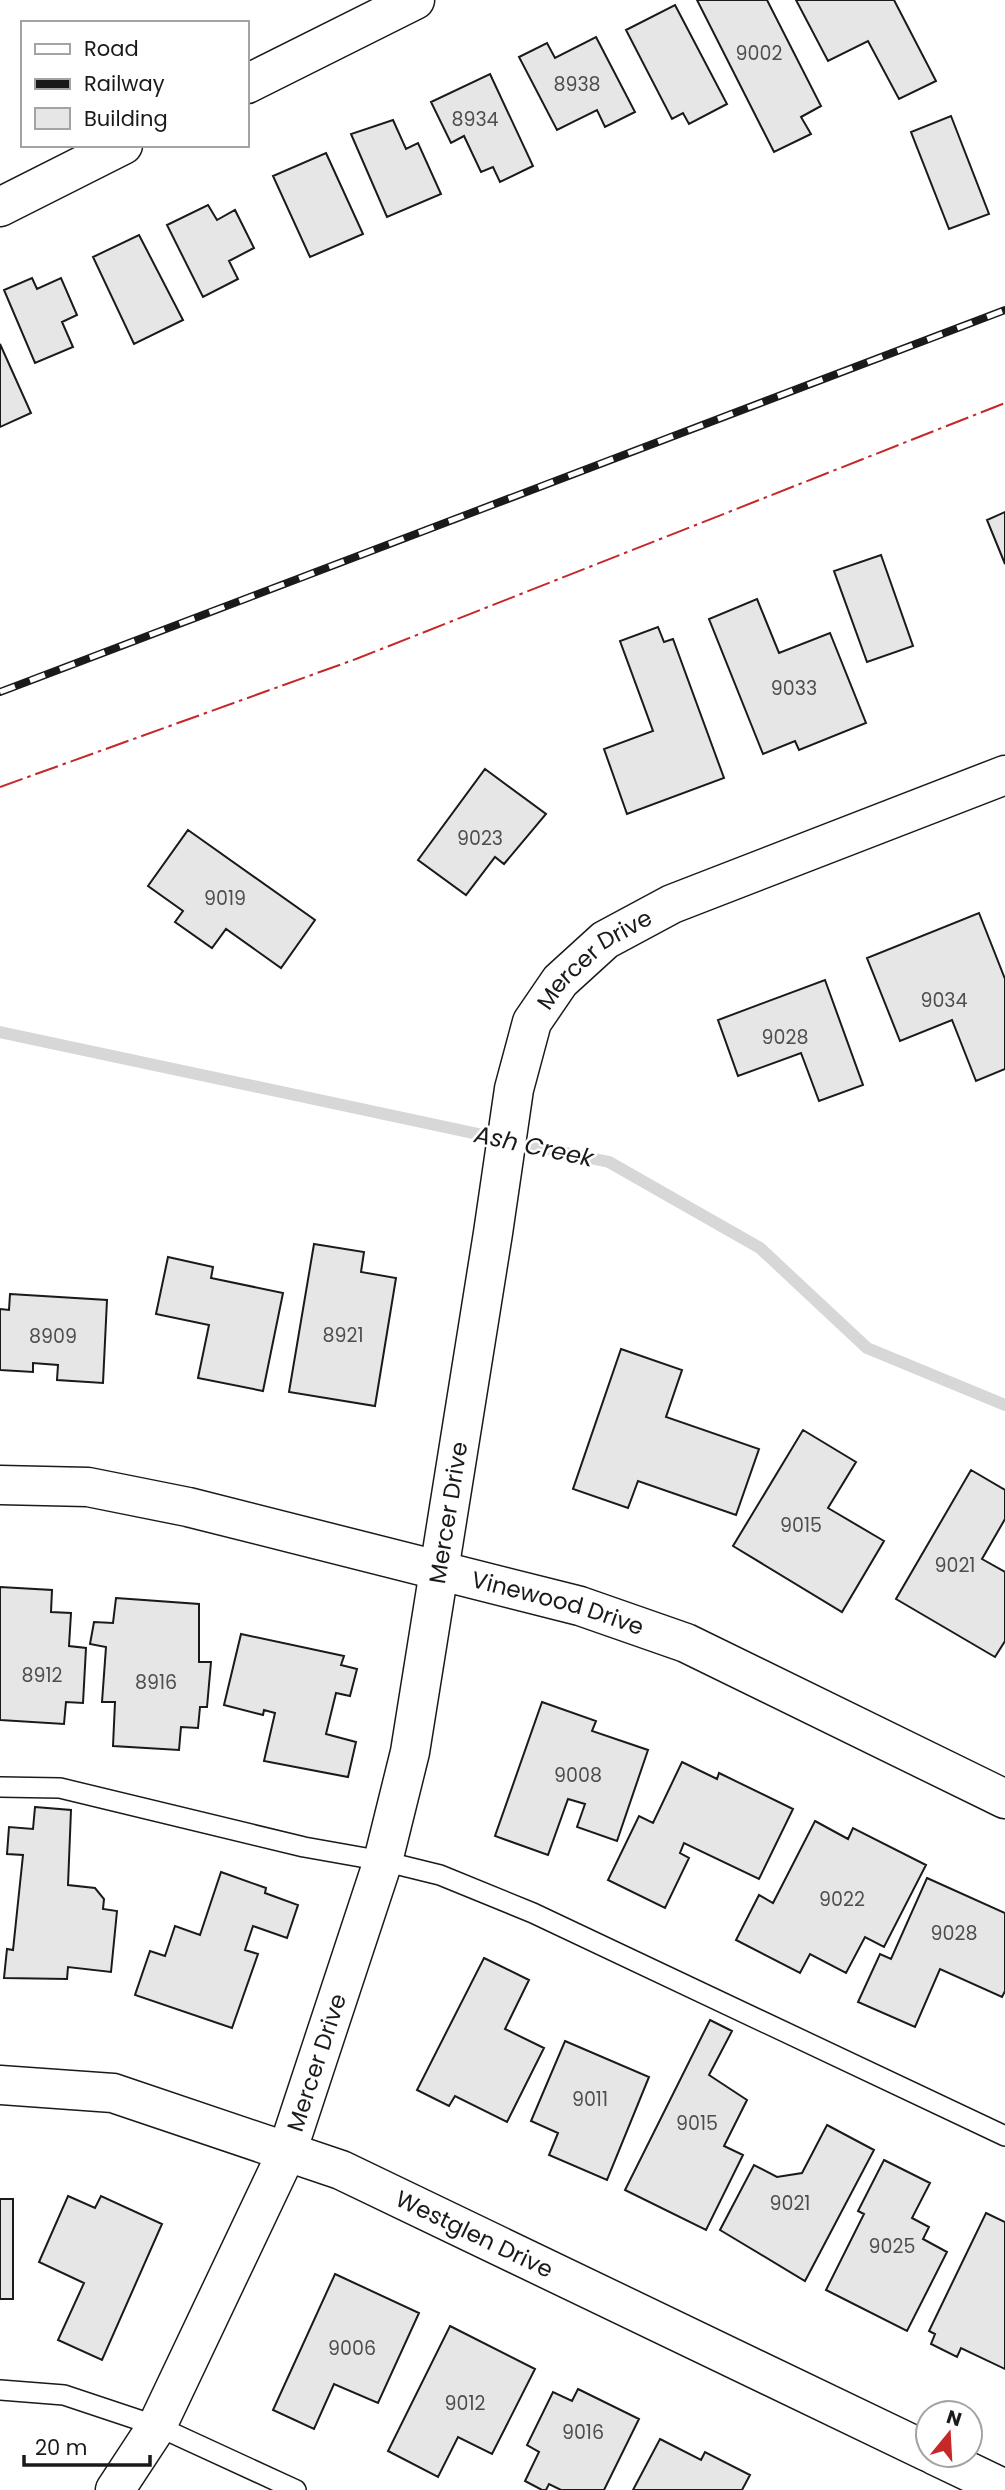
<svg xmlns="http://www.w3.org/2000/svg" width="1005" height="2490" viewBox="0 0 1005 2490" font-family="Poppins,sans-serif">
  <style>
    .lines { fill: none; stroke-linecap: round; stroke-linejoin: round }
    .stream { stroke: #d7d7d7; stroke-width: 12 }
    .building { fill: #e6e6e6; stroke: #1a1a1a; stroke-width: 2 }
    .service-casing { stroke: #1a1a1a; stroke-width: 22 }
    .minor-casing { stroke: #1a1a1a; stroke-width: 41 }
    .service { stroke: #fff; stroke-width: 19 }
    .minor { stroke: #fff; stroke-width: 38 }
    .rail-casing { stroke: #1a1a1a; stroke-width: 8 }
    .rail { stroke: #fff; stroke-width: 5; stroke-dasharray: 16; stroke-linecap: butt }
    .power { stroke: #c62828; stroke-width: 2; stroke-dasharray: 24 5 3.5 5; stroke-linecap: butt }
    .labels { text-anchor: middle; dominant-baseline: central; stroke-width: 5; stroke-linejoin: round; paint-order: stroke }
    .number-label { font-size: 19px; fill: #4d4d4d }
    .street-label { font-size: 23px; fill: #1a1a1a; stroke: #fff }
    .water-label { font-size: 24px; font-style: italic; fill: #1a1a1a; stroke: #fff }
  </style>
  <rect width="100%" height="100%" fill="#fff"/>
  <g class="lines">
    <path class="stream" d="M 0,1032 L 609,1162 L 760,1248 L 867,1348 L 1005,1405"/>
  </g>
  <path class="building" d="M 697,0 L 767,0 L 821,106 L 801,117 L 811,134 L 774,152 Z
    M 796,0 L 894,0 L 936,81 L 899,99 L 868,41 L 828,61 Z
    M 675,5 L 727,104 L 689,124 L 683,113 L 672,119 L 626,30 Z
    M 596,37 L 635,112 L 605,127 L 597,110 L 557,130 L 519,57 L 547,43 L 555,58 Z
    M 490,74 L 533,166 L 500,182 L 493,167 L 481,172 L 464,136 L 451,143 L 431,102 Z
    M 951,116 L 989,214 L 949,229 L 911,132 Z
    M 393,120 L 406,149 L 418,143 L 441,194 L 387,217 L 351,134 Z
    M 326,153 L 363,234 L 310,257 L 273,176 Z
    M 208,205 L 217,220 L 235,210 L 254,248 L 229,261 L 238,279 L 203,297 L 167,225 Z
    M 139,235 L 183,320 L 134,344 L 93,257 Z
    M 32,278 L 37,289 L 61,278 L 77,315 L 62,322 L 73,347 L 35,363 L 4,290 Z
    M 0,344 L 31,413 L 0,427 Z
    M 1005,512 L 1005,564 L 987,520 Z
    M 881,555 L 913,646 L 867,662 L 834,571 Z
    M 757,599 L 779,653 L 830,633 L 866,723 L 799,750 L 795,741 L 763,754 L 709,619 Z
    M 658,627 L 664,642 L 673,639 L 724,778 L 627,814 L 604,749 L 653,731 L 620,641 Z
    M 485,769 L 546,814 L 504,864 L 495,857 L 466,895 L 418,860 Z
    M 188,830 L 315,920 L 281,968 L 226,929 L 212,948 L 175,922 L 183,911 L 148,886 Z
    M 979,913 L 1005,979 L 1005,1069 L 976,1081 L 952,1020 L 900,1041 L 867,958 Z
    M 825,980 L 863,1085 L 819,1101 L 801,1053 L 738,1076 L 718,1020 Z
    M 314,1244 L 364,1252 L 361,1272 L 396,1278 L 375,1406 L 289,1392 Z
    M 168,1257 L 213,1267 L 211,1278 L 283,1293 L 263,1391 L 198,1378 L 209,1325 L 156,1314 Z
    M 10,1294 L 107,1300 L 103,1383 L 57,1380 L 58,1365 L 33,1363 L 33,1372 L 0,1370 L 0,1309 L 9,1310 Z
    M 621,1349 L 682,1370 L 666,1417 L 759,1449 L 736,1515 L 638,1481 L 628,1508 L 573,1489 Z
    M 803,1430 L 856,1462 L 828,1508 L 884,1541 L 842,1612 L 733,1546 Z
    M 971,1470 L 1005,1490 L 1005,1519 L 982,1559 L 1005,1572 L 1005,1641 L 995,1657 L 896,1599 Z
    M 0,1587 L 52,1590 L 51,1612 L 71,1613 L 69,1646 L 86,1648 L 83,1703 L 66,1702 L 64,1724 L 0,1720 Z
    M 116,1598 L 199,1604 L 199,1662 L 211,1662 L 207,1707 L 200,1707 L 198,1728 L 181,1727 L 179,1750 L 113,1746 L 115,1702 L 102,1702 L 106,1647 L 90,1644 L 94,1622 L 113,1623 Z
    M 241,1634 L 344,1656 L 341,1665 L 357,1669 L 350,1696 L 336,1693 L 326,1734 L 356,1742 L 348,1777 L 264,1761 L 275,1713 L 264,1710 L 263,1715 L 224,1705 Z
    M 542,1702 L 596,1721 L 592,1731 L 648,1750 L 617,1841 L 577,1827 L 585,1804 L 568,1799 L 548,1855 L 495,1836 Z
    M 682,1762 L 717,1779 L 719,1773 L 793,1809 L 759,1879 L 684,1843 L 680,1853 L 689,1858 L 665,1908 L 608,1880 L 639,1816 L 653,1823 Z
    M 35,1807 L 71,1810 L 68,1885 L 95,1888 L 104,1899 L 103,1909 L 117,1911 L 111,1972 L 68,1967 L 67,1979 L 4,1978 L 7,1949 L 13,1950 L 23,1855 L 7,1854 L 9,1827 L 33,1829 Z
    M 815,1821 L 848,1839 L 853,1828 L 926,1865 L 884,1947 L 865,1937 L 846,1973 L 810,1954 L 800,1973 L 736,1940 L 759,1895 L 773,1903 Z
    M 221,1872 L 266,1888 L 265,1893 L 298,1905 L 287,1938 L 253,1926 L 245,1950 L 258,1954 L 232,2028 L 135,1995 L 150,1951 L 165,1956 L 175,1926 L 200,1935 Z
    M 927,1878 L 1005,1913 L 1005,1991 L 1002,1997 L 940,1969 L 915,2027 L 858,2002 L 880,1954 L 891,1959 Z
    M 484,1958 L 529,1980 L 505,2029 L 544,2048 L 507,2122 L 455,2096 L 449,2106 L 417,2090 Z
    M 710,2020 L 732,2031 L 709,2075 L 747,2100 L 724,2146 L 743,2155 L 706,2230 L 625,2190 Z
    M 565,2041 L 649,2077 L 607,2180 L 549,2155 L 558,2133 L 531,2121 Z
    M 827,2125 L 874,2150 L 805,2281 L 720,2230 L 754,2165 L 777,2177 L 802,2173 Z
    M 884,2160 L 930,2183 L 912,2218 L 929,2227 L 923,2239 L 947,2252 L 907,2331 L 826,2290 L 864,2214 L 858,2211 Z
    M 68,2196 L 95,2208 L 101,2196 L 162,2224 L 102,2360 L 58,2340 L 84,2283 L 39,2262 Z
    M 0,2199 L 13,2199 L 13,2299 L 0,2299 Z
    M 986,2213 L 1005,2222 L 1005,2369 L 961,2348 L 957,2357 L 931,2344 L 935,2334 L 929,2331 Z
    M 335,2274 L 419,2313 L 378,2403 L 334,2384 L 314,2429 L 273,2410 Z
    M 450,2326 L 535,2369 L 492,2454 L 458,2437 L 438,2477 L 388,2451 Z
    M 578,2389 L 639,2419 L 604,2490 L 561,2490 L 549,2484 L 546,2490 L 542,2490 L 525,2481 L 539,2452 L 527,2445 L 553,2392 L 572,2401 Z
    M 660,2439 L 701,2460 L 705,2452 L 750,2475 L 742,2490 L 633,2490 Z"/>
  <g class="lines">
    <g class="service-casing">
      <path id="service" d="M 0,1787 L 60,1788 L 304,1847 L 383,1861 L 440,1875 L 533,1913 L 1005,2136
        M 0,2390 L 64,2395 L 157,2426 L 296,2490"/>
    </g>
    <g class="minor-casing">
      <g id="minor">
        <path d="M 247,84 L 415,0"/>
        <path d="M 0,207 L 123,145"/>
        <path id="s1" d="M 0,1485 L 88,1487 L 188,1507 L 580,1606 L 686,1643 L 1005,1799"/>
        <path id="s2" d="M 0,2085 L 113,2093 L 341,2170 L 928,2452"/>
        <path d="M 934,2455 L 1005,2489"/>
        <path id="s3" d="M 115,2490 L 157,2426 L 287,2152 L 383,1861 L 410,1752 L 493,1233 L 514,1089 L 532,1022 L 560,981 L 605,940 L 672,904 L 1005,775"/>
      </g>
    </g>
    <use href="#service" class="service"/>
    <use href="#minor" class="minor"/>
    <g class="rail-casing">
      <path id="rail" d="M 0,692 L 1005,310"/>
    </g>
    <use href="#rail" class="rail"/>
    <path class="power" d="M 0,787 L 356,659 L 1005,403"/>
  </g>
  <g class="labels">
    <g class="number-label">
      <text x="759" y="53">9002</text>
      <text x="577" y="84">8938</text>
      <text x="475" y="119">8934</text>
      <text x="794" y="688">9033</text>
      <text x="480" y="838">9023</text>
      <text x="225" y="898">9019</text>
      <text x="944" y="1000">9034</text>
      <text x="785" y="1037">9028</text>
      <text x="343" y="1335">8921</text>
      <text x="53" y="1336">8909</text>
      <text x="801" y="1525">9015</text>
      <text x="955" y="1565">9021</text>
      <text x="42" y="1675">8912</text>
      <text x="156" y="1682">8916</text>
      <text x="578" y="1775">9008</text>
      <text x="842" y="1899">9022</text>
      <text x="954" y="1933">9028</text>
      <text x="590" y="2099">9011</text>
      <text x="697" y="2123">9015</text>
      <text x="790" y="2203">9021</text>
      <text x="892" y="2246">9025</text>
      <text x="352" y="2348">9006</text>
      <text x="465" y="2403">9012</text>
      <text x="583" y="2432">9016</text>
    </g>
    <g class="street-label">
      <text stroke="none"><textPath href="#s3" startOffset="1629">Mercer Drive</textPath></text>
      <text stroke="none"><textPath href="#s3" startOffset="1041">Mercer Drive</textPath></text>
      <text stroke="none"><textPath href="#s1" startOffset="572">Vinewood Drive</textPath></text>
      <text stroke="none"><textPath href="#s3" startOffset="474">Mercer Drive</textPath></text>
      <text stroke="none"><textPath href="#s2" startOffset="502">Westglen Drive</textPath></text>
    </g>
    <g class="water-label">
      <text transform="translate(534 1146) rotate(12)">Ash Creek</text>
    </g>
  </g>
  <rect x="21" y="21" width="228" height="126" fill="#ffffff" stroke="#a3a3a3" stroke-width="2"/>
  <rect x="35" y="44" width="35" height="10" fill="#ffffff" stroke="#a3a3a3" stroke-width="2"/>
  <text x="84" y="56" font-size="21" fill="#1a1a1a">Road</text>
  <rect x="35" y="79" width="35" height="10" fill="#1a1a1a" stroke="#a3a3a3" stroke-width="2"/>
  <text x="84" y="91" font-size="21" fill="#1a1a1a">Railway</text>
  <rect x="35" y="108" width="35" height="21" fill="#e6e6e6" stroke="#a3a3a3" stroke-width="2"/>
  <text x="84" y="126" font-size="21" fill="#1a1a1a">Building</text>
  <g transform="translate(949 2434) rotate(18)"><circle r="33" fill="#ffffff" stroke="#a3a3a3" stroke-width="2"/>
  <path d="M0-5L12 26L0 18L-12 26Z" fill="#c62828"/>
  <text y="-10" font-size="19" font-weight="bold" text-anchor="middle" fill="#1a1a1a">N</text>
  </g>
  <path d="M24 2455v10h126v-10" fill="none" stroke="#1a1a1a" stroke-width="3.5"/>
  <text x="35" y="2455" font-size="21" fill="#1a1a1a" stroke="#ffffff" stroke-width="5" paint-order="stroke">20 m</text>
</svg>
